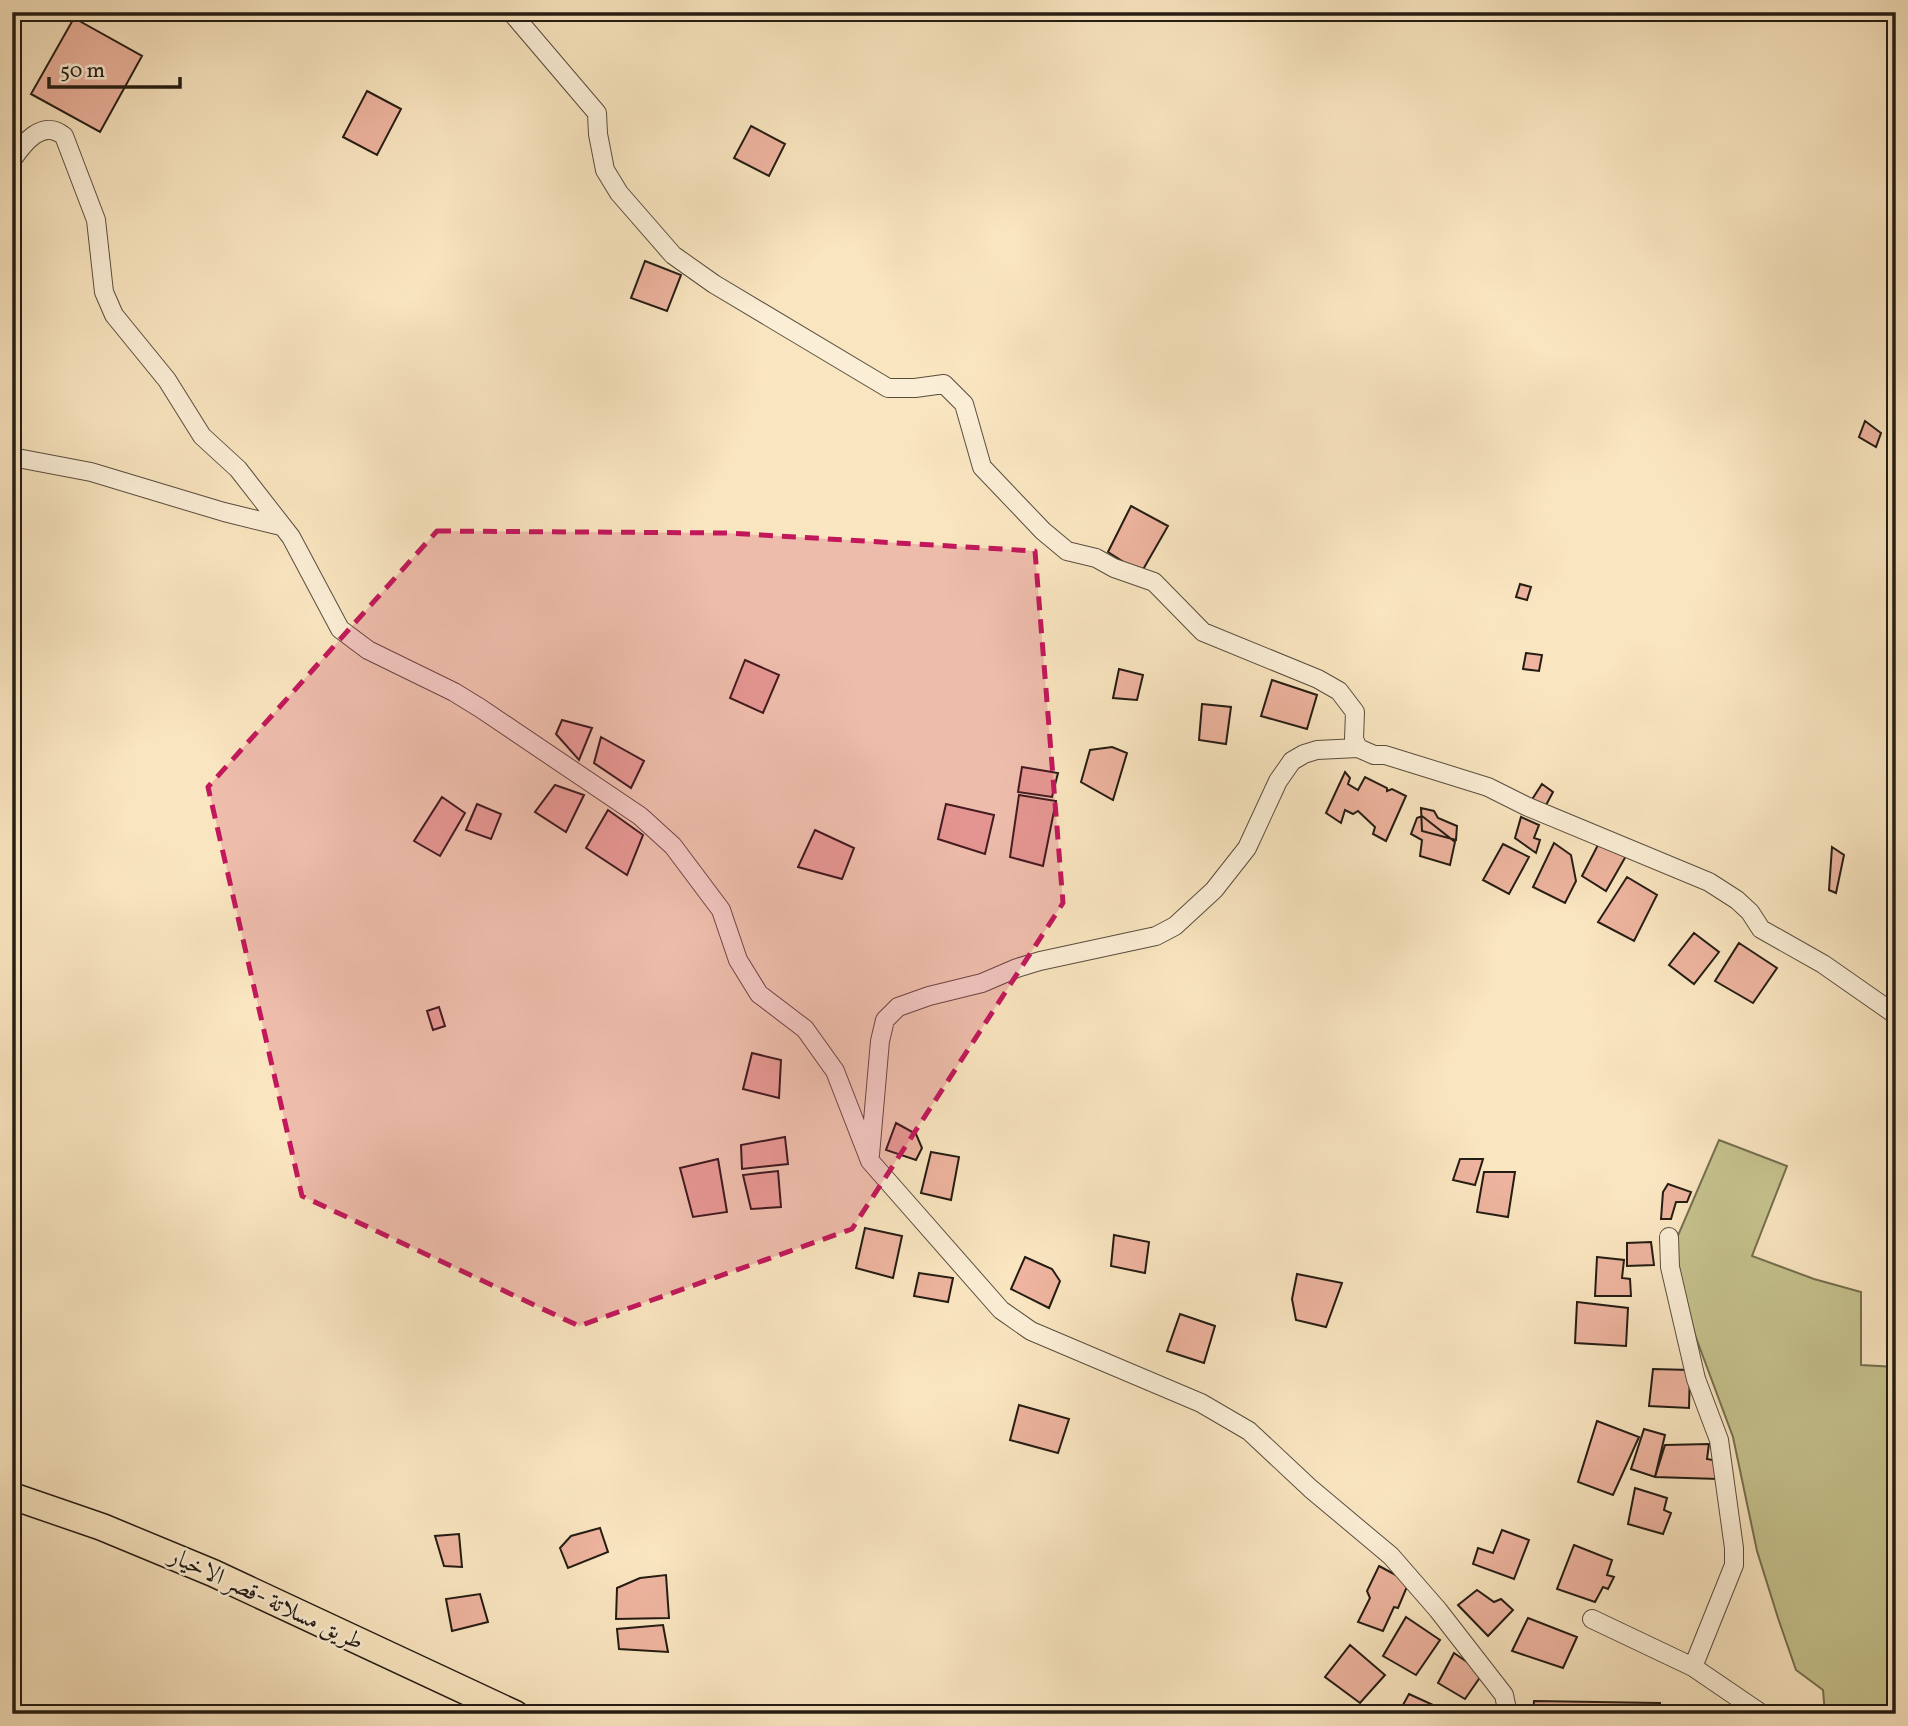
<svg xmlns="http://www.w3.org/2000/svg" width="1908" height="1726" viewBox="0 0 1908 1726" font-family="Vollkorn,Amiri,serif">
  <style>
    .green { fill: #c5c28d; stroke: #746f50; stroke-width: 2 }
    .building { fill: #eeb49f; stroke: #241c13; stroke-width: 2 }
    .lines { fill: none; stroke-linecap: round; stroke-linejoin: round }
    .minor-casing { stroke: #594e3e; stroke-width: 20 }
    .primary-casing { stroke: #241c13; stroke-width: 29 }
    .minor { stroke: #fbeed6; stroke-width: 18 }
    .primary { stroke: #f9e5c0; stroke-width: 26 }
    .marked { fill: #c2185b; fill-opacity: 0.2; stroke: #c2185b; stroke-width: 5; stroke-dasharray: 14 9; stroke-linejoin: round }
    .labels { text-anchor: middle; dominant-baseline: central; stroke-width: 5; stroke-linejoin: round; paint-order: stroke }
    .street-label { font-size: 24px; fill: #241c13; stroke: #fbeed6 }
  </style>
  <rect width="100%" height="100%" fill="#f9e5c0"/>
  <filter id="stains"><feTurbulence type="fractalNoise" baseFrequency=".00286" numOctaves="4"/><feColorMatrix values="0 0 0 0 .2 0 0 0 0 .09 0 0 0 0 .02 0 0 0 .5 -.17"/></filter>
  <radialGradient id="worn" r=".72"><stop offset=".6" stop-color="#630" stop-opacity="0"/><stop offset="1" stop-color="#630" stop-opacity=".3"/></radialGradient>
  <path class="green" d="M 1719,1140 L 1787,1166 L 1752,1256 L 1814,1279 L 1861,1292 L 1861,1365 L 1896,1367 L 1896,1714 L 1825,1714 L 1823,1690 L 1796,1670 L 1778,1618 L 1757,1551 L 1733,1437 L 1695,1335 L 1673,1247 Z"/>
  <path class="building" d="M 74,18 L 142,56 L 100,132 L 31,94 Z
    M 367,91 L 401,109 L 377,155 L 343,137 Z
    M 751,126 L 785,144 L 769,176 L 734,158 Z
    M 645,261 L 681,275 L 667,311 L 631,298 Z
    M 1865,421 L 1881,433 L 1876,447 L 1859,437 Z
    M 1131,506 L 1168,526 L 1141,573 L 1108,552 Z
    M 1520,584 L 1531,587 L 1527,600 L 1516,597 Z
    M 1526,653 L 1542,655 L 1539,671 L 1523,669 Z
    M 745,660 L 779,675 L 763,713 L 730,698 Z
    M 1119,669 L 1143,675 L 1137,700 L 1113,698 Z
    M 1272,680 L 1317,695 L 1307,729 L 1261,716 Z
    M 1202,704 L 1231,707 L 1226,744 L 1199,740 Z
    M 562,720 L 592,728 L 579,760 L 556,734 Z
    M 601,737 L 644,761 L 631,788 L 594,763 Z
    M 1112,747 L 1127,753 L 1113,800 L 1081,782 L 1090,750 Z
    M 1022,767 L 1058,773 L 1052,797 L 1018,792 Z
    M 1345,772 L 1350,778 L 1348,784 L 1358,790 L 1365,777 L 1387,788 L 1387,791 L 1392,789 L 1406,796 L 1386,841 L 1373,834 L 1375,827 L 1358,811 L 1353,814 L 1345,810 L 1341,823 L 1326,813 Z
    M 1542,784 L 1553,792 L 1545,807 L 1531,801 Z
    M 555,785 L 584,795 L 566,832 L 535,812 Z
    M 1019,795 L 1056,801 L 1043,866 L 1010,857 Z
    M 442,797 L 465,813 L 440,856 L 414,841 Z
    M 477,804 L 501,814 L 491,839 L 466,830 Z
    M 946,804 L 994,815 L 985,854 L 938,839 Z
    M 1421,808 L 1434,811 L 1438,818 L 1457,826 L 1456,840 L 1422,831 Z
    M 608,810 L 643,835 L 627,875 L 586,848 Z
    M 1422,816 L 1455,842 L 1450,865 L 1420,856 L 1422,840 L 1411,834 L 1417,818 Z
    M 1521,817 L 1539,825 L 1534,838 L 1540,840 L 1536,853 L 1515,838 Z
    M 815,830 L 854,848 L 842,879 L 798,867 Z
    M 1554,843 L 1571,855 L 1576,881 L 1565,903 L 1533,887 Z
    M 1599,843 L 1626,856 L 1606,891 L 1582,876 Z
    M 1503,844 L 1529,857 L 1509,894 L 1483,880 Z
    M 1832,847 L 1844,855 L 1836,893 L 1829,890 Z
    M 1627,877 L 1657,895 L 1634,941 L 1598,922 Z
    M 1896,916 L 1896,980 L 1895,980 L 1889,917 Z
    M 1694,933 L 1719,952 L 1694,984 L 1669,965 Z
    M 1739,943 L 1777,968 L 1753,1003 L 1715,981 Z
    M 439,1007 L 445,1026 L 433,1030 L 427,1011 Z
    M 752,1053 L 781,1060 L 779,1098 L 743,1089 Z
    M 896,1123 L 916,1134 L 922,1148 L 916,1160 L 886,1150 Z
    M 785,1137 L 788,1164 L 742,1169 L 741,1145 Z
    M 931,1152 L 959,1157 L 951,1200 L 921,1193 Z
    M 718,1159 L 727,1212 L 693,1217 L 680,1168 Z
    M 1460,1159 L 1483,1159 L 1475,1185 L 1453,1180 Z
    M 778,1171 L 781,1207 L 751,1209 L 743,1175 Z
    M 1484,1172 L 1515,1172 L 1508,1217 L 1477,1212 Z
    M 1668,1184 L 1691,1192 L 1687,1202 L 1676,1202 L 1671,1219 L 1661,1219 L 1663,1192 Z
    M 865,1228 L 902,1236 L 893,1278 L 856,1268 Z
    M 1114,1235 L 1149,1242 L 1145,1273 L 1111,1266 Z
    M 1651,1242 L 1654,1265 L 1627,1266 L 1627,1243 Z
    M 1025,1257 L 1052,1269 L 1060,1281 L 1049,1308 L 1011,1289 Z
    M 1597,1257 L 1624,1260 L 1622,1278 L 1630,1279 L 1631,1296 L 1595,1296 Z
    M 919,1273 L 953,1278 L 948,1302 L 914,1296 Z
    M 1297,1274 L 1342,1283 L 1326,1327 L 1296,1320 L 1292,1299 Z
    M 1577,1302 L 1628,1308 L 1626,1346 L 1575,1343 Z
    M 1180,1314 L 1215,1326 L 1204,1363 L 1167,1351 Z
    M 1653,1369 L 1690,1370 L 1689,1408 L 1649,1406 Z
    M 1019,1405 L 1069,1419 L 1058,1453 L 1010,1440 Z
    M 1597,1421 L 1639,1437 L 1613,1495 L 1578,1482 Z
    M 1644,1429 L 1665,1435 L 1655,1477 L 1631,1469 Z
    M 1709,1444 L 1707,1459 L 1718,1461 L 1718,1479 L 1655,1477 L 1665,1445 Z
    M 1635,1488 L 1667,1498 L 1664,1510 L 1671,1513 L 1663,1534 L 1628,1524 Z
    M 600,1528 L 608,1552 L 568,1568 L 560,1548 L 571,1536 Z
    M 1502,1530 L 1529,1540 L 1514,1579 L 1473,1564 L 1478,1548 L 1493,1553 Z
    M 459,1534 L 462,1567 L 444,1566 L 435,1536 Z
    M 1574,1545 L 1612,1560 L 1607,1575 L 1614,1577 L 1608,1589 L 1603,1587 L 1595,1602 L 1557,1589 Z
    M 1379,1566 L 1409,1582 L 1398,1608 L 1394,1607 L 1383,1631 L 1358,1622 L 1370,1598 L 1367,1591 Z
    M 666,1575 L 669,1618 L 616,1619 L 617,1588 L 640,1578 Z
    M 1477,1590 L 1494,1602 L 1501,1599 L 1513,1610 L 1488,1636 L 1458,1605 Z
    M 480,1594 L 488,1622 L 452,1631 L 446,1599 Z
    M 1406,1617 L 1440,1640 L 1416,1675 L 1383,1656 Z
    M 1528,1618 L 1577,1637 L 1563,1668 L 1512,1651 Z
    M 663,1625 L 668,1652 L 619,1649 L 617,1629 Z
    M 1350,1645 L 1385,1675 L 1360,1703 L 1325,1677 Z
    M 1454,1653 L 1483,1673 L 1465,1699 L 1438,1683 Z
    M 1409,1694 L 1444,1710 L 1442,1714 L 1398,1714 Z
    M 1534,1701 L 1660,1703 L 1659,1714 L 1533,1714 Z"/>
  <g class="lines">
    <g class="minor-casing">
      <path id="minor" d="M 511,12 L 597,113 L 598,134 L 605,170 L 619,193 L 673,255 L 714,284 L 888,388 L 915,388 L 944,384 L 964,404 L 982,467 L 1043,531 L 1067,551 L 1096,558 L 1114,568 L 1154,582 L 1203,632 L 1318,679 L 1339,691 L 1355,712 L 1354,739 L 1358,748 L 1374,755 L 1385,755 L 1488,787 L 1526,806 L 1709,882 L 1737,900 L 1750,912 L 1761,929 L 1823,964 L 1896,1015
        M 12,160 C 23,144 42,118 64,136 L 96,220 L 104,292 L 114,315 L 167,380 L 202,436 L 238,469 L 291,537 L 340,629 L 368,650 L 454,692 L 480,708 L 640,816 L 673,846 L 721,910 L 738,960 L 759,994 L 805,1029 L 835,1071 L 870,1161 L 1001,1310 L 1031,1331 L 1201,1403 L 1249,1431 L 1311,1489 L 1391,1556 L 1438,1610 L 1504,1695 L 1508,1714
        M 12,457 L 91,472 L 224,512 L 281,526
        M 870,1155 L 880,1041 L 885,1020 L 898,1007 L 929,996 L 982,983 L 1017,968 L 1040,961 L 1156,936 L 1175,926 L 1214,890 L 1247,848 L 1278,781 L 1292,761 L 1304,754 L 1317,750 L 1358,748
        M 1669,1237 L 1670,1267 L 1696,1379 L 1719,1440 L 1734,1548 L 1734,1565 L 1693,1667
        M 1592,1619 L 1693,1667 L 1762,1714"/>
    </g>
    <g class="primary-casing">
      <path id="primary" d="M 12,1496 L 102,1527 L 213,1573 L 515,1714"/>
    </g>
    <use href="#minor" class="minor"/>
    <use href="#primary" class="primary"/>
  </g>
  <path class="marked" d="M 437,531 L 727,533 L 1035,551 L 1063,903 L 852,1229 L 579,1326 L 302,1196 L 208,787 Z"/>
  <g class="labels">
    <g class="street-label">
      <text transform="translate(266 1600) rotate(25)">طريق مسلاتة -قصر الاخيار</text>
    </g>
  </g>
  <rect width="1908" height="1726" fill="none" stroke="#f9e5c0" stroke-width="42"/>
  <rect x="14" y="14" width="1880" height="1698" fill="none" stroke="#241c13" stroke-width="3.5"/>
  <rect x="21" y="21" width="1866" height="1684" fill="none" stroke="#241c13" stroke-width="2"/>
  <path d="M49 77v10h131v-10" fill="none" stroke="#241c13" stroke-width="3.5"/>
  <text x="60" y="77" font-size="21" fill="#241c13" stroke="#fbeed6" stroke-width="5" paint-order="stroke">50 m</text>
  <rect width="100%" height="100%" filter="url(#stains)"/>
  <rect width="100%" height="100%" fill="url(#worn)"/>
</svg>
